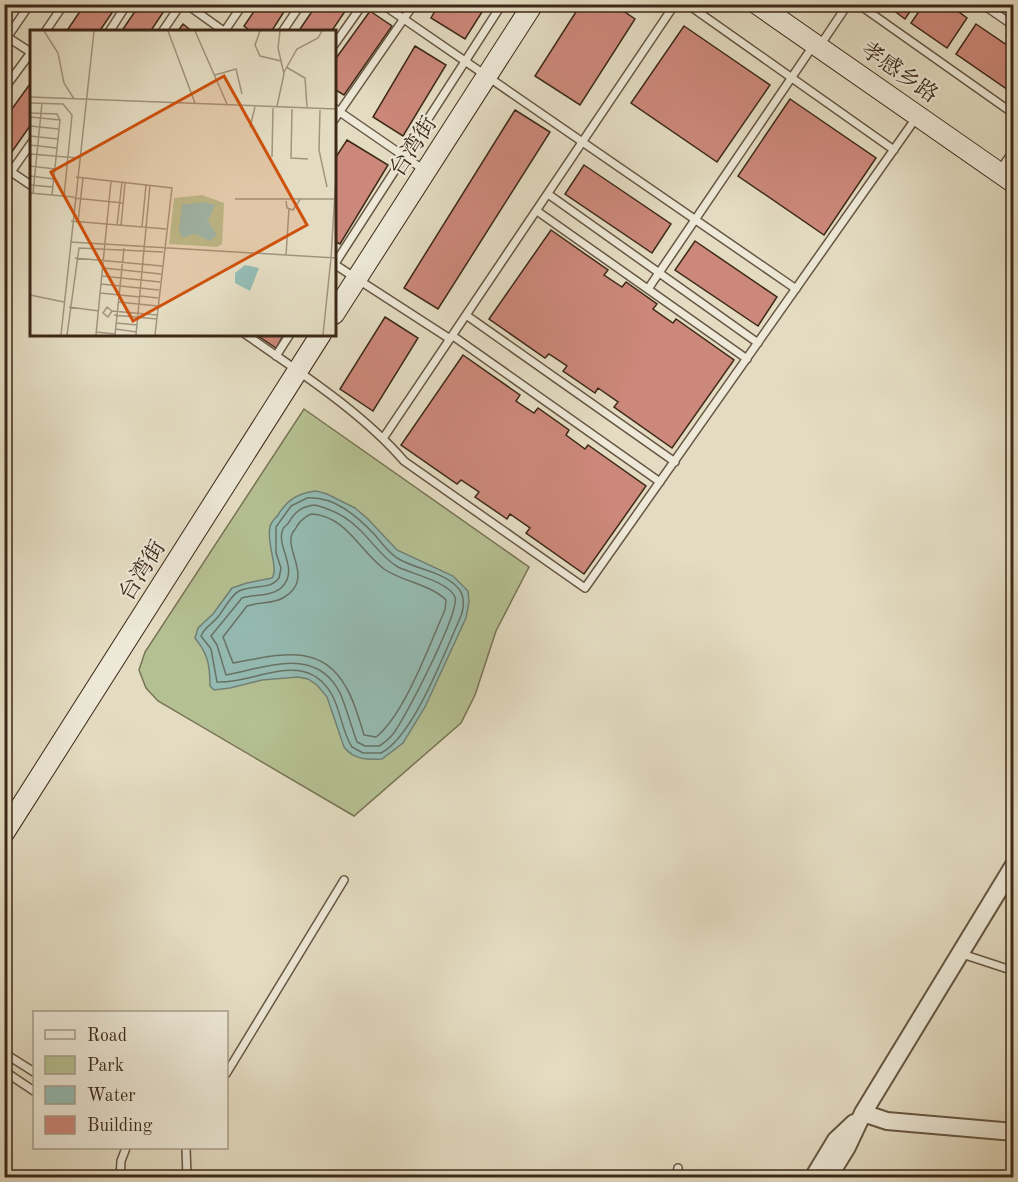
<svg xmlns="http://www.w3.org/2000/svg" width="1018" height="1182" viewBox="0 0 1018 1182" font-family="'Old Standard TT','Noto Serif SC',serif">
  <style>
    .green { fill: #b5c092; stroke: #787455; stroke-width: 1.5 }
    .water { fill: #95bcb4; stroke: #718176; stroke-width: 1.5 }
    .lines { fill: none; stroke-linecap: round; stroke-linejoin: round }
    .shore { stroke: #687266; stroke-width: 1.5 }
    .building { fill: #cc887a; stroke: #3c2918; stroke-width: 1.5 }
    .service-casing { stroke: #665642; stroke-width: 10 }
    .tertiary-casing { stroke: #665642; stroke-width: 20 }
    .secondary-casing { stroke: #3c2918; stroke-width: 22 }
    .service { stroke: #ede8d7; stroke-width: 7 }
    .tertiary { stroke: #ede8d7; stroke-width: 16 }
    .secondary { stroke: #ede8d7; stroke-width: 20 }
    .labels { text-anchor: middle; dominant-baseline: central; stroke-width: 4.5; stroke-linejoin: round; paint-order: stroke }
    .street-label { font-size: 22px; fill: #3c2918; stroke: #ede8d7 }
    .inset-road { fill: none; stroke: #a1947e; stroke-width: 1.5 }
    .view { fill: #ce520e; fill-opacity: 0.15; stroke: #ce520e; stroke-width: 3 }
    .inset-edge { fill: none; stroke: #3c2918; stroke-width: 3 }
  </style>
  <rect width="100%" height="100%" fill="#e4dcc2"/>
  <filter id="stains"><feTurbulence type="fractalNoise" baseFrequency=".00333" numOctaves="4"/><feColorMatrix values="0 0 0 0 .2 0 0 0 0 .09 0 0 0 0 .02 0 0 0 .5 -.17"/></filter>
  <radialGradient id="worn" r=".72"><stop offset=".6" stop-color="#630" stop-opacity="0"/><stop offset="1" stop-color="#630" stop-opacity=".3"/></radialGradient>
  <path class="green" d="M 304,409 L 529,567 L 496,631 L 475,695 L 461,723 L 354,816 L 158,701 L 146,688 L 139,670 L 145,652 Z"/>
  <path class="water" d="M 316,491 L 327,494 L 355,508 L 368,519 L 397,550 L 453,576 L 468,591 L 469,602 L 466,618 L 425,707 L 403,743 L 382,759 C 368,760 354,760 344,747 L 327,697 L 317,685 L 308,679 L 298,677 L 262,680 L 230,688 L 214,690 L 210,686 C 210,665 208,654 195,638 L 198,628 L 213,614 L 232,588 L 247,583 L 272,578 C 279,569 266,542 270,527 C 271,521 275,519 278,515 C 287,500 298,493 316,491 Z"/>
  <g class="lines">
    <path class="shore" d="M 307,498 C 334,496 357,516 374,534 C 381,542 388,552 397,558 C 416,570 444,571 459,589 C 465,597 464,608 461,616 C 445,651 414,736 381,753 L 363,753 L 352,747 C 342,732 341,711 332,695 C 305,647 256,684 217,682 L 211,649 L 201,636 C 204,628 212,624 217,618 C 224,610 230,596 239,591 C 252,584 269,591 279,578 L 281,568 L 276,553 L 276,527 L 291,506 Z
      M 315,505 C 331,509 347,517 359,529 C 372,541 382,558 398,567 C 412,574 449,582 455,597 C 460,612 405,719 393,734 C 389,739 384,743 379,746 L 365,746 L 357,742 C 351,726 347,709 340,693 C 316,645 265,668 226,675 L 217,645 L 211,636 L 242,598 C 254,594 272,597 282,587 C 300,569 275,546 283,529 C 284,526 288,525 289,522 C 295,512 302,506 315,505 Z
      M 311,514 C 345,515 360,551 384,569 C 403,582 430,584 446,600 L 445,610 C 429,645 405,714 376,737 L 364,735 C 359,719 355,702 346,687 C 320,640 275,656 233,663 L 223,637 L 247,606 C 259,602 272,604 283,598 C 315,579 285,553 292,534 C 293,531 296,529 297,526 C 301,520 304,517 311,514 Z"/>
  </g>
  <path class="building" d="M 4,4 L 14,4 L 7,15 L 4,13 Z
    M 85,4 L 118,4 L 99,32 L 66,32 Z
    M 140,4 L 155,4 L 164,11 L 150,32 L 121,32 Z
    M 259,4 L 289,4 L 271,32 L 252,32 L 244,26 Z
    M 317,4 L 350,4 L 331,32 L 298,32 Z
    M 439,4 L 487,4 L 465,39 L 431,18 Z
    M 581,4 L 613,4 L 635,19 L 580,105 L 535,76 Z
    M 885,4 L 915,4 L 905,19 Z
    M 924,4 L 948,4 L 967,18 L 947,48 L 911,23 Z
    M 1001,4 L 1014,4 L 1014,13 Z
    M 370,11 L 392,26 L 344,95 L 334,89 L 334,61 Z
    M 183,24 L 193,32 L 177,32 Z
    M 976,24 L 1014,50 L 1014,94 L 956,54 Z
    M 684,26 L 770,85 L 717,162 L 631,103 Z
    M 415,46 L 446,65 L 403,136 L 373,117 Z
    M 32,81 L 32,123 L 9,156 L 4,153 L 4,120 Z
    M 790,99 L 876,158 L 824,235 L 738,176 Z
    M 515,110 L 550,132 L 438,309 L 404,288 Z
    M 347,140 L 388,165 L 340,244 L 334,241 L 334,160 Z
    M 584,165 L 671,224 L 652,253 L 565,194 Z
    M 551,230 L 608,270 L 604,275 L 622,287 L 626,282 L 657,304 L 653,309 L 673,323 L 676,319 L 734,360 L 672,448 L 614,407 L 618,402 L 598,388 L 595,393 L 563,371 L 567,366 L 549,354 L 545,358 L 489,319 Z
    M 695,241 L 777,297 L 758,326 L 675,270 Z
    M 385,317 L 418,338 L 373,411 L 340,389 Z
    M 255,334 L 284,334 L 276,348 Z
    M 463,355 L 520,395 L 516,401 L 534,413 L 538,408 L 569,430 L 566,435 L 585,449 L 588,445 L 646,486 L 584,574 L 526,533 L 530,528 L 510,514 L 507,519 L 475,497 L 479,492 L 461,480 L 457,484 L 401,445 Z"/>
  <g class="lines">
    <g class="service-casing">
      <path id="service" d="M 186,4 L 225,32
        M 382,4 L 796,289
        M 687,4 L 894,150
        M 858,4 L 1014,114
        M 982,4 L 1014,26
        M 45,32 L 64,4
        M 109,32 L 127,4
        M 162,32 L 181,4
        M 224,32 L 243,4
        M 282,32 L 301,4
        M 4,35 L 32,53
        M 4,42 L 30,4
        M 821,44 L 848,4
        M 334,45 L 363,4
        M 4,89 L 32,51
        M 334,108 L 424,170
        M 334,120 L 414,4
        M 4,167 L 32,186
        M 1000,170 L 1014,150
        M 11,172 L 32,142
        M 548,194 L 758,343
        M 537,211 L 747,359
        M 334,264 L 450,339
        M 334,265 L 502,4
        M 648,289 L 813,46
        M 466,315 L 675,462
        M 245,334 C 298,371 363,413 404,461 L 585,588 L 916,118
        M 453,336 L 660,482
        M 276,356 L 290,334
        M 384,437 L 675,4
        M 962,954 L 1014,971
        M 4,1053 L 34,1072
        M 4,1071 L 34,1091
        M 226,1074 L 344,880
        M 186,1148 L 187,1178
        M 120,1178 L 121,1161 L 126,1148
        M 676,1178 L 678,1168"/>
    </g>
    <g class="tertiary-casing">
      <path id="tertiary" d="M 863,1113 L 887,1121 L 1014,1132
        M 813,1178 L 836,1140 L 854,1123
        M 828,1178 L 847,1147 L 863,1113 L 1014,865"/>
    </g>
    <g class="secondary-casing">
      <path id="secondary" d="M 757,4 L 1014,183
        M 334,314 L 533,4
        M 4,833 L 321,334"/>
    </g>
    <use href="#service" class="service"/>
    <use href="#tertiary" class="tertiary"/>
    <use href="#secondary" class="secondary"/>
  </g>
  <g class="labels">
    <g class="street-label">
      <text transform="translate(899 73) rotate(35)">孝感乡路</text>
      <text transform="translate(414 147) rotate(-57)">台湾街</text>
      <text transform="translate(143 571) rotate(-58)">台湾街</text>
    </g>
  </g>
  <g transform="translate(30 30)">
    <rect width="306" height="306" fill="#e4dcc2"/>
    <path d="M 172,165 L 194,173 L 192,214 L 187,217 L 139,214 L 144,168 Z" fill="#b5c092"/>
    <path d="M 173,172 L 185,175 L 178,191 L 187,205 L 180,211 L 165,204 L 152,208 L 149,200 L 152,175 ZM 215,235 L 229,238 L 220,261 L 205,253 L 205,243 Z" fill="#95bcb4"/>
    <path class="inset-road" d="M 14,1 L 28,23 L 34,53 L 44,69M 138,1 L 165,73M 165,1 L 197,74M 230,1 L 225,15 L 230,26 L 251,31M 256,37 L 275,48 L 277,77M 254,42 L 267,19 L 288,8 L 292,1M 185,45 L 206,39 L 212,64M 0,67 L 306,79M 0,73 L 33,74 L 42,85 L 34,167M 247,76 L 254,44 L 248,18 L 250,1M 262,79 L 261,128 L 278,129M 290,80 L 289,120 L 297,157M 0,83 L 27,84 L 30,90M 0,87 L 30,90 L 22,165M 0,96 L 29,99M 220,97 L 225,77M 0,106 L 28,109M 0,115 L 27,118M 0,124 L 48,128M 242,127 L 243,78M 0,136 L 25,139M 0,146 L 24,149M 46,147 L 142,158 L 125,305M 0,155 L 23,157M 0,163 L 44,167M 3,163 L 12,73M 44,168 L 93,173M 205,169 L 305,169M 256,171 L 257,178 L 263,180 L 271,168M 41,191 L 136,199M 48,192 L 53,148M 87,195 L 92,152M 91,196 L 95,153M 112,197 L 116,155M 116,198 L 120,155M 40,212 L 306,228M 256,225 L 259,179M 45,228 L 132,236M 301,228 L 306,146M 73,238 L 131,244M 72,246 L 130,252M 71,254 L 129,260M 70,263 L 110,267M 0,265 L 34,272M 110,266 L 128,268M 88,272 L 128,276M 39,277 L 69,281M 82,281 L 78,287 L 73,283 L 77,277 L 82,281 L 127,285M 84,285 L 127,289M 86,293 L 107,295M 85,299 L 107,302M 66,302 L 85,304M 31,305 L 64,1M 37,305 L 49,218 L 133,222M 66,305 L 81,151M 85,305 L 94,218M 106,305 L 116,198M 293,305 L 301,228"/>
    <path class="view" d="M 194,46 L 277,195 L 103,291 L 21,142 Z"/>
    <rect width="306" height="306" class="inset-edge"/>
  </g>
  <rect width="1018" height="1182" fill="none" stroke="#e4dcc2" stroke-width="24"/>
  <rect x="6" y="6" width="1006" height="1170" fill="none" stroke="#3c2918" stroke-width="3"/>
  <rect x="12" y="12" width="994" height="1158" fill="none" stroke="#3c2918" stroke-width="1.5"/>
  <rect x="33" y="1011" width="195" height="138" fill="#ede8d7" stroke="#a69c8b" stroke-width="1.5"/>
  <rect x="45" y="1030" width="30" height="9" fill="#ede8d7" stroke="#a69c8b" stroke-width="1.5"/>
  <text x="87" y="1041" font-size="18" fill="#3c2918">Road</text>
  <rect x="45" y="1056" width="30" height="18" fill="#b5c092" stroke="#a69c8b" stroke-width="1.5"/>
  <text x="87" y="1071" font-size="18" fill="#3c2918">Park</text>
  <rect x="45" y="1086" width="30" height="18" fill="#95bcb4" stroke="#a69c8b" stroke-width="1.5"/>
  <text x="87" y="1101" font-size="18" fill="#3c2918">Water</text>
  <rect x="45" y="1116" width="30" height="18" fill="#cc887a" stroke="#a69c8b" stroke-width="1.5"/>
  <text x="87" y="1131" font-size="18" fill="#3c2918">Building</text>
  <rect width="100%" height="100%" filter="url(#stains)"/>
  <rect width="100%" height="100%" fill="url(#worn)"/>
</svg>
